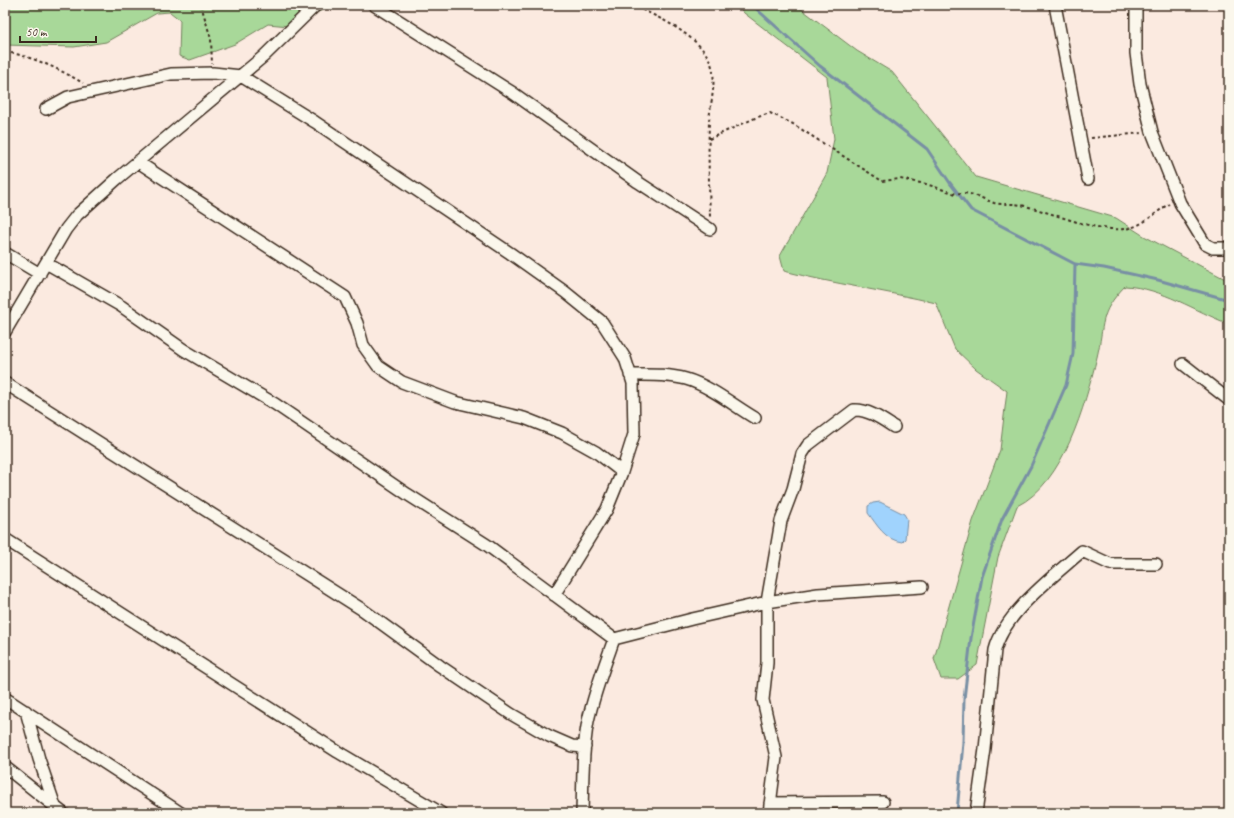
<svg xmlns="http://www.w3.org/2000/svg" width="1234" height="818" viewBox="0 0 1234 818" font-family="Caveat,sans-serif">
  <style>
    .green { fill: #a8d899; stroke: #72815c }
    .water { fill: #a0d3fd; stroke: #788fa4 }
    .lines { fill: none; stroke-linecap: round; stroke-linejoin: round }
    .stream { stroke: #788fa4; stroke-width: 3 }
    .minor-casing { stroke: #3b2a1e; stroke-width: 14 }
    .path { stroke: #3b2a1e; stroke-width: 2; stroke-dasharray: 3 3; stroke-linecap: butt }
    .minor { stroke: #fbf7ec; stroke-width: 11 }
  </style>
  <rect width="100%" height="100%" fill="#fbeae0"/>
  <filter id="ink" filterUnits="userSpaceOnUse"><feTurbulence type="fractalNoise" baseFrequency=".025" numOctaves="2"/><feDisplacementMap in="SourceGraphic" scale="8" xChannelSelector="R" yChannelSelector="G"/><feConvolveMatrix kernelMatrix="1 2 1 2 8 2 1 2 1" color-interpolation-filters="sRGB"/></filter>
  <g filter="url(#ink)">
    <path class="green" d="M 5,5 L 333,5 L 289,26 L 268,24 L 235,44 L 190,60 L 179,56 L 180,20 L 170,12 L 157,13 L 106,42 L 74,47 L 5,45 Z
      M 737,5 L 796,5 L 857,51 L 892,72 L 976,177 L 1116,218 L 1144,236 L 1229,281 L 1229,324 C 1195,311 1162,288 1125,286 C 1098,314 1105,324 1097,357 C 1085,405 1064,483 1017,506 L 998,557 L 977,665 L 958,679 L 941,679 L 934,659 L 973,521 L 1000,450 L 1007,391 L 976,369 L 955,349 L 936,303 C 886,291 834,284 784,271 L 780,256 L 827,173 L 834,139 L 827,77 L 744,13 Z"/>
    <path class="water" d="M 880,502 L 904,514 L 907,519 L 905,539 L 902,542 C 885,540 877,525 868,513 L 868,506 L 873,503 Z"/>
    <g class="lines">
      <path class="stream" d="M 752,5 L 820,66 L 927,149 L 950,183 L 971,210 L 1075,264 L 1104,268 L 1158,280 L 1229,300
        M 957,813 L 963,742 L 964,699 L 971,638 L 982,577 L 1002,519 L 1031,466 L 1066,385 L 1073,354 L 1075,264"/>
      <g class="minor-casing">
        <path id="minor" d="M 374,5 L 513,93 L 638,182 L 710,229
          M 1055,5 L 1088,179
          M 1136,5 L 1136,53 L 1140,84 L 1152,132 L 1180,203 L 1205,244 L 1213,248 L 1229,248
          M 46,109 L 68,97 L 171,74 L 213,73 L 241,76 L 315,122 L 510,253 L 565,292 L 602,322 L 625,358 L 633,383 L 634,434 L 622,472 L 607,509 L 554,595
          M 138,162 L 345,297 L 357,323 L 363,345 L 378,366 L 402,382 L 455,402 L 524,418 L 562,433 L 596,452 L 622,472
          M 5,253 L 40,274
          M 46,263 L 121,306 L 184,350 L 275,404 L 407,494 L 487,545 L 614,639
          M 5,332 L 66,229 L 77,215 L 117,179 L 264,56 L 316,5
          M 1183,364 L 1229,400
          M 630,375 C 648,375 668,374 686,379 C 710,386 733,405 755,418
          M 5,383 L 363,610 L 440,666 L 511,714 L 549,736 L 572,746 L 585,747
          M 5,539 L 338,752 L 441,813
          M 5,698 L 181,813
          M 26,711 L 39,759 L 56,809
          M 5,767 L 63,813
          M 770,803 L 883,802
          M 582,813 C 583,783 582,751 588,721 C 594,693 604,667 614,639 L 692,619 L 767,602 L 781,521 L 793,489 L 802,454 L 808,445 L 854,410 C 868,409 883,420 894,427
          M 769,813 L 776,757 L 763,700 L 767,663 L 767,602 L 818,594 L 922,587
          M 976,813 L 985,749 L 995,650 C 1004,613 1054,576 1082,551 L 1110,564 L 1156,564"/>
      </g>
      <path class="path" d="M 201,5 L 211,39 L 212,64
        M 631,5 C 656,15 699,36 710,61 C 718,79 710,103 709,122 C 708,154 709,185 710,217
        M 5,52 C 32,56 59,69 83,83
        M 1091,138 L 1142,133
        M 709,139 L 755,118 L 770,113 L 793,124 L 882,181 L 900,179 L 926,184 L 956,194 C 967,190 983,199 994,203 C 1003,205 1012,203 1021,205 C 1052,212 1094,232 1124,229 C 1143,227 1154,213 1169,204"/>
      <use href="#minor" class="minor"/>
    </g>
  </g>
  <rect width="1234" height="818" fill="none" stroke="#fbf7ec" stroke-width="20"/>
  <rect x="10" y="10" width="1214" height="798" fill="none" stroke="#3b2a1e" stroke-width="1.5" filter="url(#ink)"/>
  <path d="M20 36v6h76v-6" fill="none" stroke="#3b2a1e" stroke-width="2"/>
  <text x="26" y="36" font-size="12" fill="#3b2a1e" stroke="#fbf7ec" stroke-width="3" paint-order="stroke">50 m</text>
</svg>
